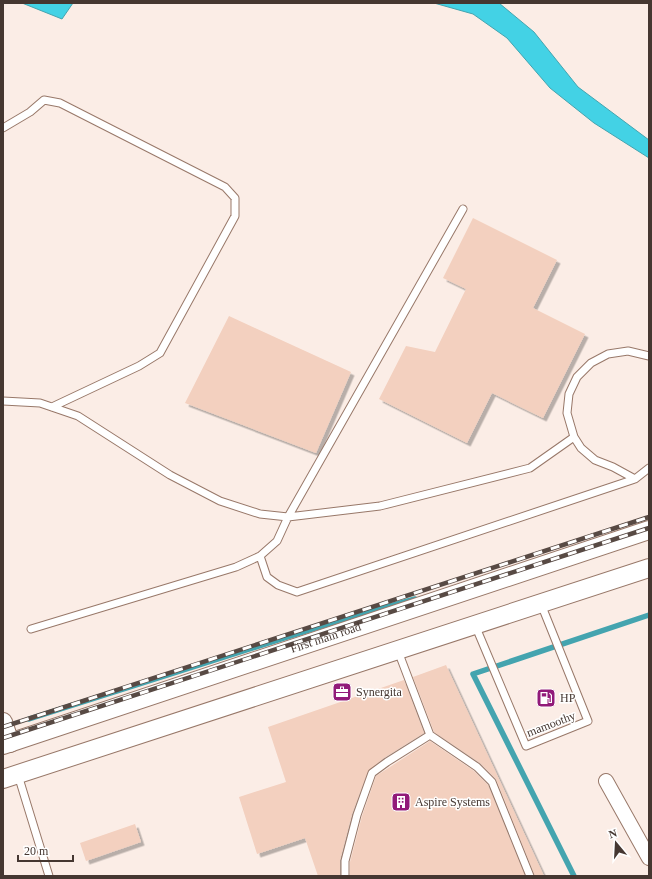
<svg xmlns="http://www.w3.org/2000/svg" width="652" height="879" viewBox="0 0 652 879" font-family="Georgia,serif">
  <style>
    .water { fill: #43d2e5; stroke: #44a4af }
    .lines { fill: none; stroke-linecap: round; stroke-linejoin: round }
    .stream { stroke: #44a4af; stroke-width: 5.5 }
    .building { fill: #f3d0bf; filter: url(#shadow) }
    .service-casing { stroke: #987869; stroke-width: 9 }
    .minor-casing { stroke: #987869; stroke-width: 16 }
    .tertiary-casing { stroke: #987869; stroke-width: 20 }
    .service { stroke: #fff; stroke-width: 7 }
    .minor { stroke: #fff; stroke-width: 14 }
    .tertiary { stroke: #fff; stroke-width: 18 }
    .rail-casing { stroke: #584a44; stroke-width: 4.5 }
    .rail { stroke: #fff; stroke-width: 3; stroke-dasharray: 9; stroke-linecap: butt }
    .labels { text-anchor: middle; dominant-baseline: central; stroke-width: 3; stroke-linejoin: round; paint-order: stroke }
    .street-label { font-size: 12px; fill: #453731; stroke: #fff }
    .poi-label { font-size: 12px; fill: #453731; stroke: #fff; text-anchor: start }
  </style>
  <defs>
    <filter id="shadow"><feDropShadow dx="3.5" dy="3.5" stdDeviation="0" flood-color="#0004"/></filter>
  </defs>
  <rect width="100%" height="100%" fill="#fbede6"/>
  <path class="water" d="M 22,3 L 73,3 L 62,19 Z
    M 434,3 L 499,3 L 534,32 L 578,87 L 649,140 L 649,158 L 594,123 L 550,88 L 507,38 L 473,14 Z"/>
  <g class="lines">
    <path class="stream" d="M 29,719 L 341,620 L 415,599
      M 574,876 L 473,674 L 649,615"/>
  </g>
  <path class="building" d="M 473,218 L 557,260 L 533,308 L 585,334 L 543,418 L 492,393 L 467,443 L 379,399 L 406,346 L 435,352 L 466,289 L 443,278 Z
    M 229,316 L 351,372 L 316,453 L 185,403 Z
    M 446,665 L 544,876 L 535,876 L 496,779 L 480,763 L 434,732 L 413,677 Z
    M 404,680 L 424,733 L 384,758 L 368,771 L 352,814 L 340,860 L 340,876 L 318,876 L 305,838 L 257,854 L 239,797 L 286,782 L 268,727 Z
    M 430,741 L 474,771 L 488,785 L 525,876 L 350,876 L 350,862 L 362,816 L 376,776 Z
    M 135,824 L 141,842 L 86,861 L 80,843 Z"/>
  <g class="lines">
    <g class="service-casing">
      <path id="service" d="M 3,128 L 30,112 L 44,100 L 60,103 L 225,187 L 235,198 L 235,216 L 160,353 L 139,366 L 52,407
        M 649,356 L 628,351 L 608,354 L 591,363 L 577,377 L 569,394 L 567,413 L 574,437 L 581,448 L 595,460 L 613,467 L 635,479 L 649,468
        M 3,401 L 40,403 L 78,416 L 170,475 L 220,501 L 260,514 L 288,517 L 380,506 L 530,468 L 574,437
        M 260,556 L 267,577 L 278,585 L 297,592 L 635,479
        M 475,625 L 526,746 L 588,721 L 541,604
        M 31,629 L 236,567 L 260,556 L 277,541 L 288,517 L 463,209
        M 398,651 L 430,735 L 477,767 L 492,782 L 530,876
        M 18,775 L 49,876
        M 345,876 L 345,861 L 357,815 L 372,773 L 387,762 L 430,735"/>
    </g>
    <g class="minor-casing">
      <path id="minor" d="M 606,781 L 649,858"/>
    </g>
    <g class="tertiary-casing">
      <g id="tertiary">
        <path d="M 3,722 L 10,743"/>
        <path id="s1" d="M 3,745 L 649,530"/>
        <path d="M 3,779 L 649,568"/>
      </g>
    </g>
    <use href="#service" class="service"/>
    <use href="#minor" class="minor"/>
    <use href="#tertiary" class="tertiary"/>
    <g class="rail-casing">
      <path id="rail" d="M 3,727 L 649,517
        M 3,738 L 649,528"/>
    </g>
    <use href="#rail" class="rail"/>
  </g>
  <defs>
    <g id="office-square" transform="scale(1)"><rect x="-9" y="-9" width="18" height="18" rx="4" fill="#911a79" stroke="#fff"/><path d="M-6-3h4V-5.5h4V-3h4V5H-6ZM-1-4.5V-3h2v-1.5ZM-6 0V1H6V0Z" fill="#fff"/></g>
    <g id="fuel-square" transform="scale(1)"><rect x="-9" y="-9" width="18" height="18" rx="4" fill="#911a79" stroke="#fff"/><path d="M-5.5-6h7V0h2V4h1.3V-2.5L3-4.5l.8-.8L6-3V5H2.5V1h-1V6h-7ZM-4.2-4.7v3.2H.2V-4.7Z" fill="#fff"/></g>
    <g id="building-square" transform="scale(1)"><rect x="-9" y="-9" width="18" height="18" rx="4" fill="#911a79" stroke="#fff"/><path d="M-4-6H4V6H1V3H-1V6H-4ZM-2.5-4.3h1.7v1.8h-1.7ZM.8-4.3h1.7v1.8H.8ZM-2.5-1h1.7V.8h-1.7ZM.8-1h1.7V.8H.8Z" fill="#fff"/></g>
  </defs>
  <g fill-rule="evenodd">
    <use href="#office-square" x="342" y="692"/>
    <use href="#fuel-square" x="546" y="698"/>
    <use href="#building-square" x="401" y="802"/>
  </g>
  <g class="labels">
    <g class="street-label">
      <text stroke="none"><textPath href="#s1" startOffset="340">First main road</textPath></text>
      <text transform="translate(551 724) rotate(-21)">mamoothy</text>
    </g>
    <g class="poi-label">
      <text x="356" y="692">Synergita</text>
      <text x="560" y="698">HP</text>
      <text x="415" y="802">Aspire Systems</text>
    </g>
  </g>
  <rect width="652" height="879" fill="none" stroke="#453731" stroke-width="8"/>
  <g transform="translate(616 843) rotate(342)" stroke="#ffffff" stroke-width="3" paint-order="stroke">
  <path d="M0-3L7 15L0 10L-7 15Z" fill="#453731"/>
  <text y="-6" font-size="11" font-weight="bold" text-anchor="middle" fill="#453731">N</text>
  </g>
  <path d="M18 855v6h55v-6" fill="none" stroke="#453731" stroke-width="2"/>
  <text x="24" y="855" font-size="12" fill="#453731" stroke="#ffffff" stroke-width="3" paint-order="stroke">20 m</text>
</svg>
